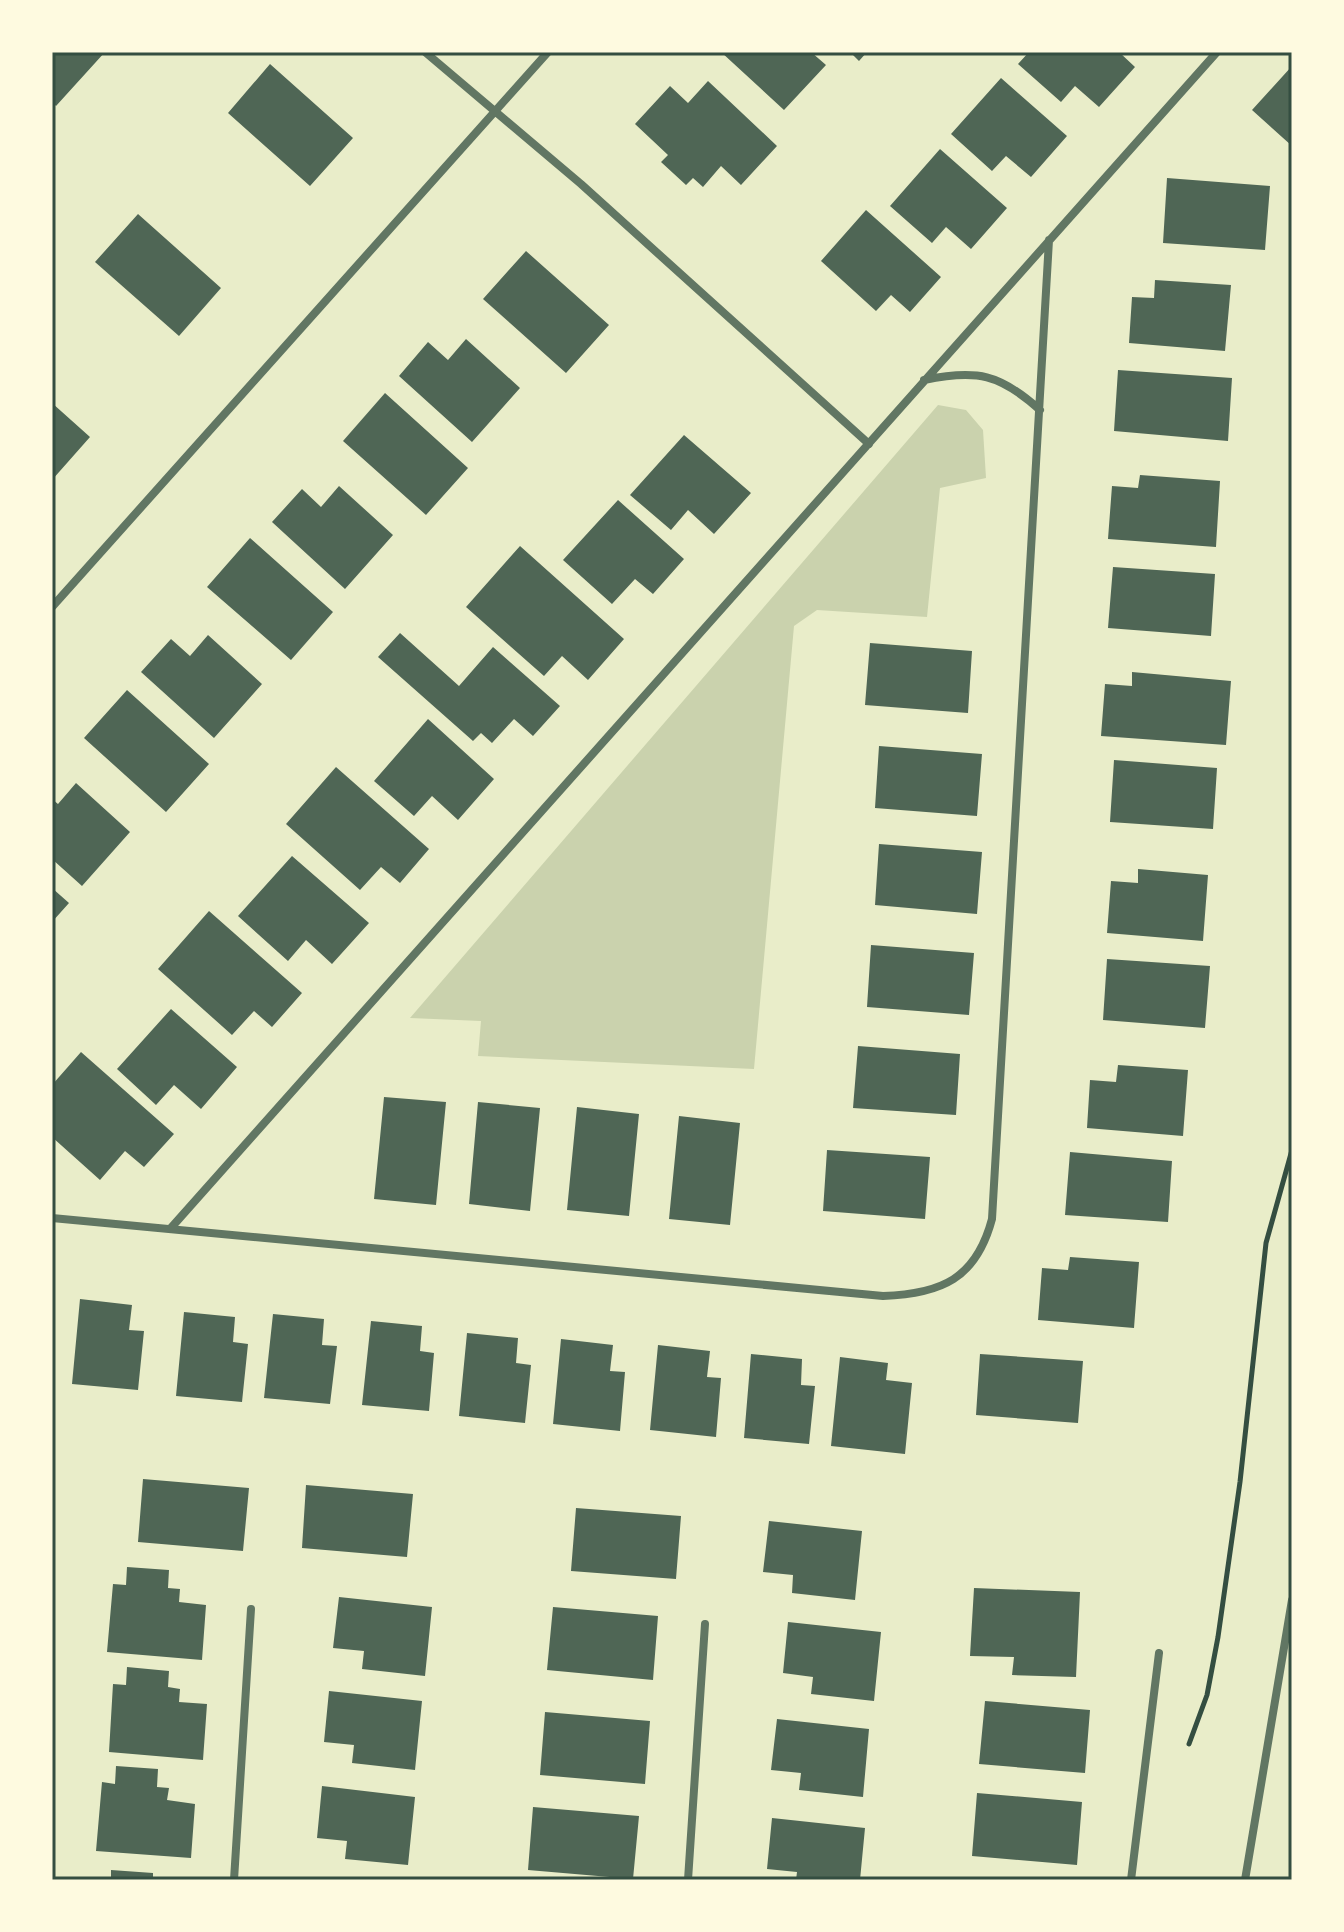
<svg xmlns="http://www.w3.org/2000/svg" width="1344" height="1932" viewBox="0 0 1344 1932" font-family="'Titillium Web',sans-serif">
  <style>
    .green { fill: #cad2ad }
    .building { fill: #4f6655 }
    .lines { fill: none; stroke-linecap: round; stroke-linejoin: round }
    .path { stroke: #344e41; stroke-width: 5 }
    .minor { stroke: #617663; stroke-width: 8 }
    .neatline { fill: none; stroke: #344e41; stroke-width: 3 }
  </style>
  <rect width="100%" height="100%" fill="#e9edc9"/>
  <path class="green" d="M 938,405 L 966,410 L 983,430 L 986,478 L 940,488 L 927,617 L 817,610 L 794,626 L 754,1069 L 478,1056 L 481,1021 L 410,1018 Z"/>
  <path class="building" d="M 52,52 L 105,52 L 56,106 L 52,102 Z
    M 721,52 L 811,52 L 826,65 L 784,110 Z
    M 850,52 L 867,52 L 859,61 Z
    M 1029,52 L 1119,52 L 1135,67 L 1099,107 L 1075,86 L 1061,102 L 1018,64 Z
    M 270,64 L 353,138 L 310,186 L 228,113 Z
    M 1292,66 L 1292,146 L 1252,110 Z
    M 1001,78 L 1067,136 L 1031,177 L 1006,156 L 992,171 L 951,134 Z
    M 708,81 L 777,146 L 741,185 L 721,166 L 703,187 L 693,178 L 686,185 L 661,162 L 668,155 L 635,124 L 670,86 L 688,103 Z
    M 940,149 L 1007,208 L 971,249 L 946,227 L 932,243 L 890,206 Z
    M 1167,178 L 1270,186 L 1265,250 L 1163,243 Z
    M 866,210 L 941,277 L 910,312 L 891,295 L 876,311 L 821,261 Z
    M 138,214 L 221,288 L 179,336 L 95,262 Z
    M 526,251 L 609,325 L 566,373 L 483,299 Z
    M 1155,280 L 1231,285 L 1225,351 L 1129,343 L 1132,297 L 1154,298 Z
    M 466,339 L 520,388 L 472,442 L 399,376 L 428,342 L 448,360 Z
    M 1118,370 L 1232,378 L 1228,441 L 1114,431 Z
    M 385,393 L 468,468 L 426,515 L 343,441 Z
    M 52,403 L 90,437 L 52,480 Z
    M 684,435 L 751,493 L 714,534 L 688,510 L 671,530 L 630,495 Z
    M 1140,475 L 1220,481 L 1216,547 L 1108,539 L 1112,486 L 1138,488 Z
    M 339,486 L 393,535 L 345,589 L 272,522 L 302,489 L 321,507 Z
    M 618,500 L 684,559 L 653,594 L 635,579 L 612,604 L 563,560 Z
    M 250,538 L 333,612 L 291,660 L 207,587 Z
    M 520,546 L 624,639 L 588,680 L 562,656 L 544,676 L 466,607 Z
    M 1113,567 L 1215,574 L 1211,636 L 1108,628 Z
    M 400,633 L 459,686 L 493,647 L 560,706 L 533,736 L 514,719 L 492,743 L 481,733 L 473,741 L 378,657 Z
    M 208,635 L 262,684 L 214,738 L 141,672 L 171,639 L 190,656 Z
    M 870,643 L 972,651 L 968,713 L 865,705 Z
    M 1132,672 L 1231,681 L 1226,745 L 1101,736 L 1105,684 L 1132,686 Z
    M 127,690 L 209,764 L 166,812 L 84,738 Z
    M 428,719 L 494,779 L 458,820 L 432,796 L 414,816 L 374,781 Z
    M 879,746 L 982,754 L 977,816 L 875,808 Z
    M 1114,760 L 1217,768 L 1213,829 L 1110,822 Z
    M 336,767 L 429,849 L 400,883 L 381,867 L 360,890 L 286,824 Z
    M 76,783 L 130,832 L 82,886 L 52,859 L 52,799 L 58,804 Z
    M 879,844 L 982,852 L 977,914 L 875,905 Z
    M 292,856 L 369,923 L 332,964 L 306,940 L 288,961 L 238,916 Z
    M 1138,869 L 1208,875 L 1203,941 L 1107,933 L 1111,881 L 1138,883 Z
    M 52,888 L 69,903 L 52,922 Z
    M 209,911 L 302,993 L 272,1027 L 254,1011 L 232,1035 L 158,969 Z
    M 871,945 L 974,953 L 969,1015 L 867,1007 Z
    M 1107,959 L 1210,966 L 1205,1028 L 1103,1020 Z
    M 171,1009 L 237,1067 L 201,1109 L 174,1085 L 156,1105 L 117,1069 Z
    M 858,1046 L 960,1054 L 956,1115 L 853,1108 Z
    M 81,1052 L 174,1134 L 144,1167 L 125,1151 L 100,1180 L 52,1137 L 52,1085 Z
    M 1118,1065 L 1188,1070 L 1183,1136 L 1087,1128 L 1090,1080 L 1116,1082 Z
    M 384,1097 L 446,1102 L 436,1205 L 374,1199 Z
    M 478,1102 L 540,1108 L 530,1211 L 469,1204 Z
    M 577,1107 L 639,1114 L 629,1216 L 567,1210 Z
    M 679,1116 L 740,1123 L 730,1225 L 669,1219 Z
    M 827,1150 L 930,1157 L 925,1219 L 823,1211 Z
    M 1070,1152 L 1172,1161 L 1168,1222 L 1065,1215 Z
    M 1070,1257 L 1139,1262 L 1134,1328 L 1038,1320 L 1042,1268 L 1068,1270 Z
    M 80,1299 L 132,1305 L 129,1330 L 144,1331 L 138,1390 L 72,1384 Z
    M 184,1312 L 235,1317 L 233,1342 L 248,1344 L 242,1402 L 176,1396 Z
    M 273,1314 L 324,1319 L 322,1345 L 337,1346 L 330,1404 L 264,1398 Z
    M 371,1321 L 422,1326 L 420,1351 L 434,1353 L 429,1411 L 362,1405 Z
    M 467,1333 L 518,1338 L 516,1363 L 531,1365 L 525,1423 L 459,1416 Z
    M 561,1339 L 613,1345 L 610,1371 L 625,1372 L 620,1431 L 553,1424 Z
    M 658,1345 L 710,1351 L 707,1377 L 721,1378 L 716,1437 L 650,1430 Z
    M 751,1354 L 802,1359 L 801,1385 L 815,1386 L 809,1444 L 744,1438 Z
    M 980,1354 L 1083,1361 L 1078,1423 L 976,1415 Z
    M 840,1357 L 888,1363 L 886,1380 L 912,1383 L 905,1454 L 831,1446 Z
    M 143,1479 L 249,1488 L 243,1551 L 138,1542 Z
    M 306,1485 L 413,1494 L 407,1557 L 302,1548 Z
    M 576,1508 L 681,1516 L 676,1579 L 571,1571 Z
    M 769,1521 L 862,1531 L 855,1600 L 792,1593 L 793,1575 L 763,1572 Z
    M 127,1567 L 169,1570 L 168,1588 L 180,1589 L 179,1602 L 206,1605 L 202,1660 L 107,1652 L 113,1584 L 126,1585 Z
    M 974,1588 L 1080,1592 L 1076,1677 L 1012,1675 L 1014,1657 L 970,1656 Z
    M 339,1597 L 432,1607 L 425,1676 L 362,1669 L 364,1651 L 333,1648 Z
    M 553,1607 L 658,1616 L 653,1680 L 547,1670 Z
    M 788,1622 L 881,1632 L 874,1701 L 811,1694 L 813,1677 L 783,1673 Z
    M 127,1667 L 169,1671 L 168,1687 L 180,1689 L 179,1702 L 207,1704 L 203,1760 L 109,1752 L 113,1684 L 126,1685 Z
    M 329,1691 L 422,1701 L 415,1770 L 352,1763 L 354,1745 L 324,1742 Z
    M 985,1701 L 1090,1710 L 1085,1773 L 979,1764 Z
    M 545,1712 L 650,1721 L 645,1784 L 540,1775 Z
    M 777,1719 L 869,1729 L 863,1797 L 799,1790 L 801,1773 L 771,1770 Z
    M 116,1766 L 158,1769 L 157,1787 L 169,1788 L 167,1800 L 195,1804 L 191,1858 L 96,1851 L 102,1782 L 115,1784 Z
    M 322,1786 L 415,1797 L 408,1865 L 345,1859 L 347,1841 L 317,1838 Z
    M 977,1793 L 1082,1802 L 1077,1865 L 972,1856 Z
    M 533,1807 L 639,1816 L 633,1879 L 528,1870 Z
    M 772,1818 L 865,1828 L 860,1880 L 796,1880 L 797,1872 L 767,1869 Z
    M 111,1870 L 153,1873 L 153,1880 L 111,1880 Z"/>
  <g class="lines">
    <path class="path" d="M 1189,1744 L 1207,1695 L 1218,1637 L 1240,1482 L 1266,1243 L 1292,1150"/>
    <path class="minor" d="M 425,52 L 581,184 L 869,444
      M 924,380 C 977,369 1000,374 1040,410
      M 52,607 L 548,52
      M 52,1218 L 883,1296 C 941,1294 976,1279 992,1219 L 1049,240
      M 170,1229 L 1217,52
      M 234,1880 L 251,1609
      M 688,1880 L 705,1624
      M 1131,1880 L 1159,1653
      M 1245,1880 L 1292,1600"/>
  </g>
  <rect width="1344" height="1932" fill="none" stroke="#fefae0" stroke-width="108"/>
  <rect x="54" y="54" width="1236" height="1824" class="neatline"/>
</svg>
